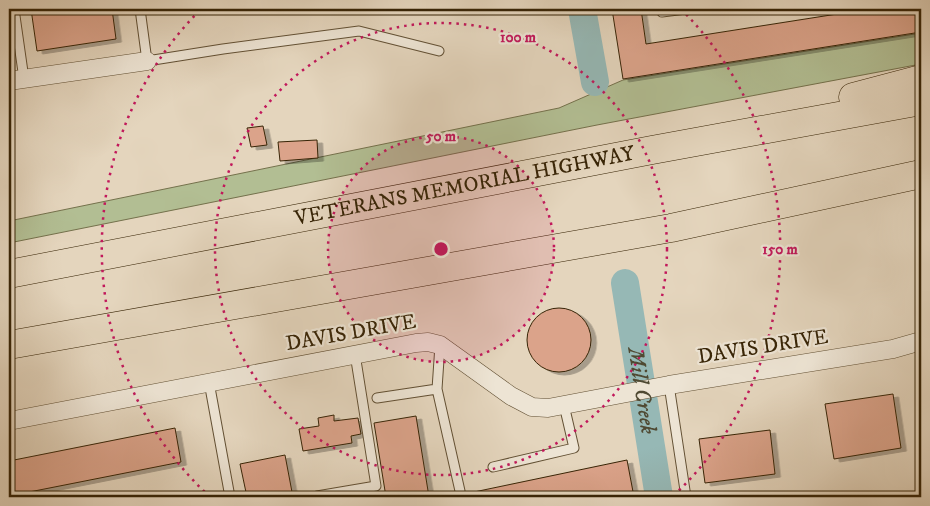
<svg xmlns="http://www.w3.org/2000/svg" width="930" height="506" viewBox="0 0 930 506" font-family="'IM FELL DW Pica',serif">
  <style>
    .green { fill: #b2be93; stroke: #74714c }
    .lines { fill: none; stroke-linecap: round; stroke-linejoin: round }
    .river { stroke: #96b8b5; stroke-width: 28 }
    .building { fill: #dba38a; stroke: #372406; filter: url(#shadow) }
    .lane-casing { stroke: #625034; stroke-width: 11 }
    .street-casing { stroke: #625034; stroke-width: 19 }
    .highway-casing { stroke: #372406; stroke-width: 29 }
    .lane { stroke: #ede4d4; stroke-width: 9 }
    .street { stroke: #ede4d4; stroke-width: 18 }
    .highway { stroke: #e4d5bd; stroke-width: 28 }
    .ring { fill: none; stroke: #c2185b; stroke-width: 2.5; stroke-dasharray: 2.5 5 }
    .labels { text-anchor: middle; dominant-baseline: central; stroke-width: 4.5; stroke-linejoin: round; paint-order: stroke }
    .street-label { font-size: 21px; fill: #372406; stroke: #ede4d4 }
    .water-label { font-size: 22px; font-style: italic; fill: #4f4932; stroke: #ede4d4 }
    .centre { fill: #c2185b; stroke: #ede4d4; stroke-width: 2.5 }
    .ring-label { font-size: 15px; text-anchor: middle; font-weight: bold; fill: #c2185b; stroke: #ede4d4; stroke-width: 4.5; stroke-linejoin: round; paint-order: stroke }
  </style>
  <defs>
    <filter id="shadow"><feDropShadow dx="5.5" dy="3" stdDeviation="0" flood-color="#0004"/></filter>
  </defs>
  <rect width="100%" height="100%" fill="#e4d5bd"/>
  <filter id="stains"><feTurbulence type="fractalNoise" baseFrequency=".004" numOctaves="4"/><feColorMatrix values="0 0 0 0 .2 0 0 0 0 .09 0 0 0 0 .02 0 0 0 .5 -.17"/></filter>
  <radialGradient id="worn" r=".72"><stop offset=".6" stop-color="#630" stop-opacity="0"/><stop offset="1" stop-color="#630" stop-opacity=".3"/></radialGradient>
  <path class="green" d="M 921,33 L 921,64 L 597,125 L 9,243 L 9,221 L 559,108 L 623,80 Z"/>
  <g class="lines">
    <g class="river">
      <path d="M 582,9 L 595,82"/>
      <path id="s1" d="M 625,283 L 659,497"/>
    </g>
  </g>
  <path class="building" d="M 31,9 L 112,9 L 116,39 L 37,51 Z
    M 612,9 L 641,9 L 646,44 L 869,9 L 921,9 L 921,32 L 623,79 Z
    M 263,126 L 267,145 L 251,147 L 247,128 Z
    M 317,140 L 318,158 L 280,161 L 278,142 Z
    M527 340a32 32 0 1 1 64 0a32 32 0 1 1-64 0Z
    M 893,394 L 901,448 L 834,459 L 825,404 Z
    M 334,415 L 334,421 L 358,418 L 361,434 L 351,436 L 352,443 L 303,451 L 299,429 L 319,426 L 318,418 Z
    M 416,416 L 429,497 L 386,497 L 374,423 Z
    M 175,428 L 181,462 L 9,496 L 9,461 Z
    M 770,430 L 775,474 L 705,483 L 699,439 Z
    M 285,455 L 292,492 L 266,497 L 247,497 L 240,464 Z
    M 627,460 L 634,497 L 474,497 L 474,492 Z"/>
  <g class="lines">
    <g class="lane-casing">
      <path id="lane" d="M 14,9 L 24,79
        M 140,9 L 147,61 L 223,49 L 359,31 L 439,51
        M 661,9 L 662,12 L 686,9
        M 209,382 L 230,497
        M 669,385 L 686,497
        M 437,389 L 460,491
        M 377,398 L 437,389 L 440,345
        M 493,467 L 574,448 L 564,405
        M 317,496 L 376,486 L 355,354"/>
    </g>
    <g class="street-casing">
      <path id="street" d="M 9,81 L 147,61
        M 9,421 L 416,343 L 428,342 L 440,345 L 511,396 L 532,407 L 548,408 L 669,385 L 893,349 L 921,341"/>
    </g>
    <g class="highway-casing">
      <g id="highway">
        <path d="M 853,97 L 921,79"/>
        <path id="s2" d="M 9,274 L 652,150 L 921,101"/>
        <path d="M 9,345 L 671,228 L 921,174"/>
      </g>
    </g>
    <use href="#lane" class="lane"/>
    <use href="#street" class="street"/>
    <use href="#highway" class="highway"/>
  </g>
  <circle cx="441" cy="249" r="113" fill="#c2185b" fill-opacity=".12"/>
  <g class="ring">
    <circle cx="441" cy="249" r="113"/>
    <circle cx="441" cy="249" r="226"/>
    <path d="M210 497A339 339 0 0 1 201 9M681 9A339 339 0 0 1 672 497"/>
  </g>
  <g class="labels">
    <g class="street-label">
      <text stroke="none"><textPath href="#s2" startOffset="464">VETERANS MEMORIAL HIGHWAY</textPath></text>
      <text transform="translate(351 333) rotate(-10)">DAVIS DRIVE</text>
      <text transform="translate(763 347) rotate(-9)">DAVIS DRIVE</text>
    </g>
    <g class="water-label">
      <text stroke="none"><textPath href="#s1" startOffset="109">Mill Creek</textPath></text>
    </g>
  </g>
  <circle cx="441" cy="249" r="8" class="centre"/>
  <g class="ring-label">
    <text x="518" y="42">100 m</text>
    <text x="441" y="141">50 m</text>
    <text x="780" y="254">150 m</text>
  </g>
  <rect width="930" height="506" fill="none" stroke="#e4d5bd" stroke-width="30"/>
  <rect x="10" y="10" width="910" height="486" fill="none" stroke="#372406" stroke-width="2.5"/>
  <rect x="15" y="15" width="900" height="476" fill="none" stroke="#372406"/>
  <rect width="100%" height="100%" filter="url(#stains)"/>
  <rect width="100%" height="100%" fill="url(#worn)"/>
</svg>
